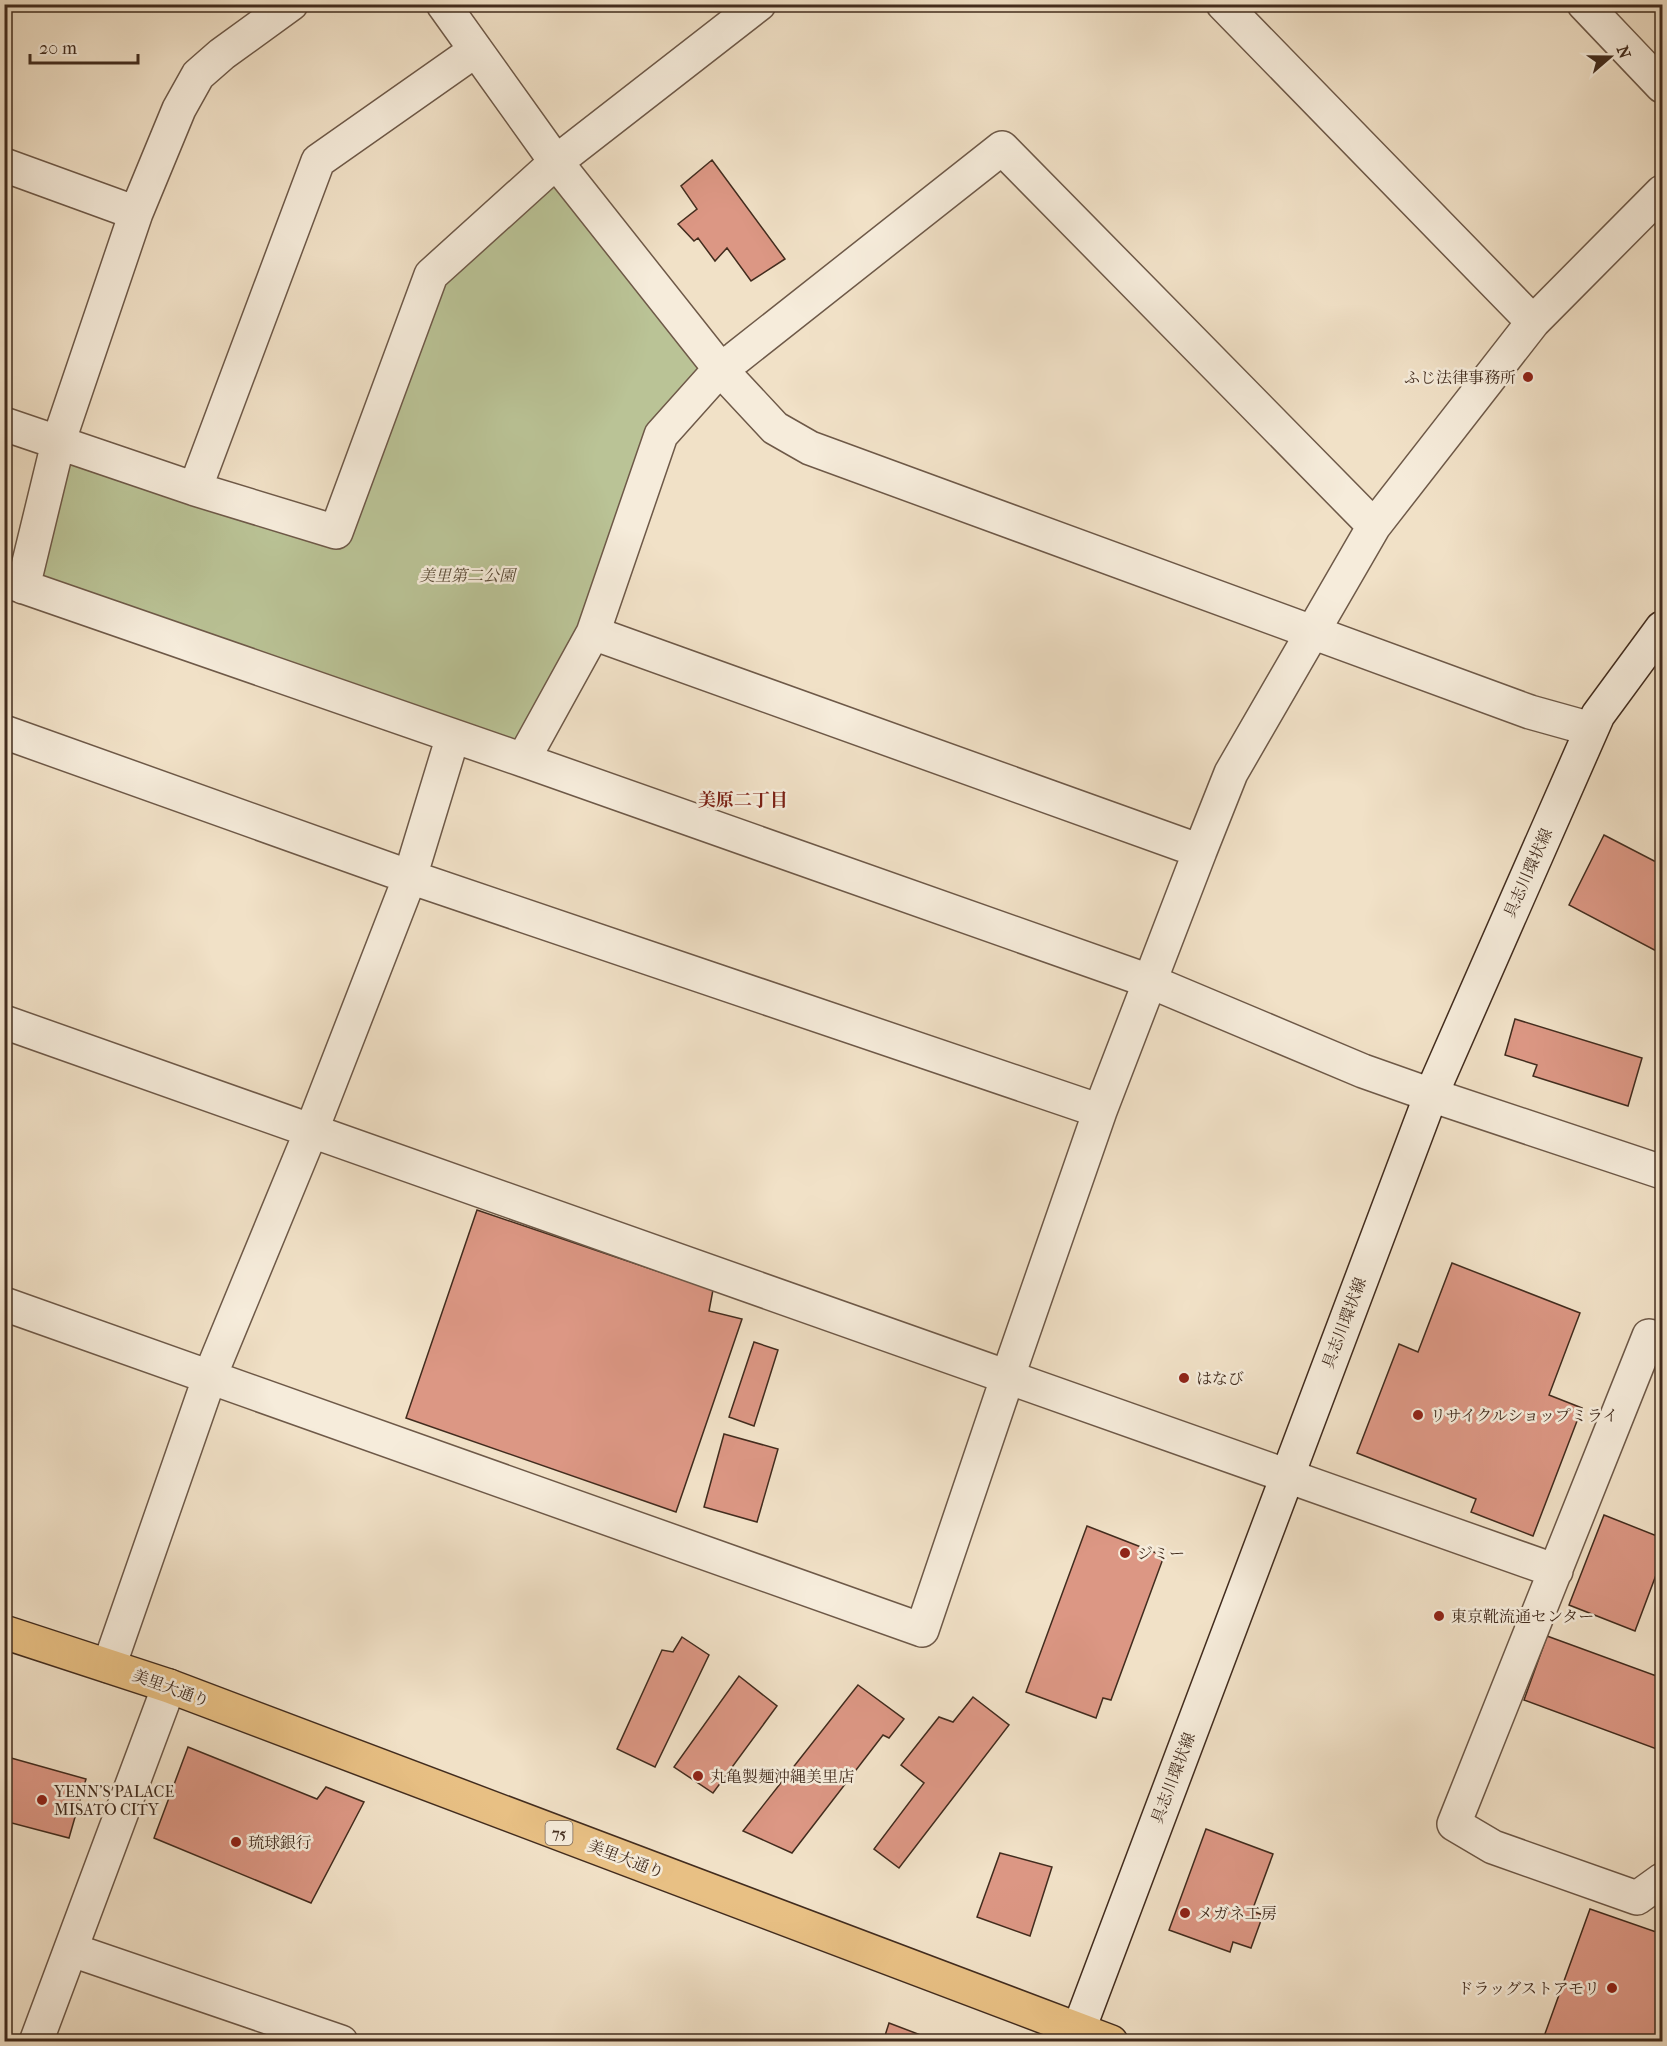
<svg xmlns="http://www.w3.org/2000/svg" width="1667" height="2046" viewBox="0 0 1667 2046" font-family="'IM FELL French Canon','Noto Serif JP',serif">
  <style>
    .green { fill: #bac396; stroke: #7e785a; stroke-width: 1.5 }
    .building { fill: #dc9784; stroke: #422c1e; stroke-width: 1.5 }
    .lines { fill: none; stroke-linecap: round; stroke-linejoin: round }
    .street-casing { stroke: #6e5948; stroke-width: 36 }
    .secondary-casing { stroke: #422c1e; stroke-width: 36 }
    .primary-casing { stroke: #422c1e; stroke-width: 36 }
    .street { stroke: #f6ecdb; stroke-width: 33 }
    .secondary { stroke: #f6ecdb; stroke-width: 33 }
    .primary { stroke: #e8c084; stroke-width: 33 }
    .poi-dot { fill: #8f2418; stroke: #f6ecdb; stroke-width: 2 }
    .labels { text-anchor: middle; dominant-baseline: central; stroke-width: 5; stroke-linejoin: round; paint-order: stroke }
    .shield { fill: #f6ecdb; stroke: #786657; stroke-width: 1.5 }
    .shield-label { font-size: 15px; font-weight: bold; fill: #422c1e }
    .poi-label { font-size: 16px; fill: #422c1e; stroke: #f6ecdb; text-anchor: start }
    .park-label { font-size: 16px; font-style: italic; fill: #5a4a36; stroke: #f6ecdb }
    .street-label { font-size: 16px; fill: #422c1e; stroke: #f6ecdb }
    .neighbourhood-label { font-size: 18px; font-weight: bold; fill: #7a1f14; stroke: #f6ecdb }
  </style>
  <rect width="100%" height="100%" fill="#f1e1c7"/>
  <filter id="stains"><feTurbulence type="fractalNoise" baseFrequency=".00333" numOctaves="4"/><feColorMatrix values="0 0 0 0 .2 0 0 0 0 .09 0 0 0 0 .02 0 0 0 .5 -.17"/></filter>
  <radialGradient id="worn" r=".72"><stop offset=".6" stop-color="#630" stop-opacity="0"/><stop offset="1" stop-color="#630" stop-opacity=".3"/></radialGradient>
  <path class="green" d="M 556,162 L 720,369 L 661,435 L 523,760 L 23,587 L 58,443 L 336,532 L 431,275 Z"/>
  <path class="building" d="M 712,160 L 785,259 L 751,281 L 727,248 L 715,261 L 698,238 L 694,241 L 678,224 L 697,209 L 681,186 Z
    M 1604,835 L 1662,865 L 1662,954 L 1569,905 Z
    M 1515,1019 L 1642,1058 L 1628,1106 L 1533,1076 L 1537,1065 L 1505,1055 Z
    M 477,1210 L 713,1290 L 709,1311 L 742,1319 L 676,1512 L 406,1418 Z
    M 1452,1263 L 1580,1313 L 1549,1395 L 1582,1408 L 1533,1536 L 1471,1512 L 1476,1499 L 1357,1453 L 1399,1344 L 1418,1352 Z
    M 754,1342 L 778,1350 L 754,1426 L 729,1417 Z
    M 724,1434 L 778,1449 L 757,1522 L 704,1507 Z
    M 1604,1515 L 1662,1538 L 1662,1559 L 1635,1631 L 1569,1605 Z
    M 1087,1526 L 1164,1556 L 1111,1700 L 1103,1698 L 1096,1718 L 1026,1692 Z
    M 1547,1636 L 1662,1678 L 1662,1751 L 1524,1700 Z
    M 682,1637 L 709,1655 L 655,1767 L 617,1749 L 662,1650 L 673,1652 Z
    M 739,1676 L 777,1706 L 713,1793 L 674,1767 Z
    M 858,1685 L 904,1719 L 889,1738 L 883,1735 L 792,1853 L 743,1831 Z
    M 973,1697 L 1009,1725 L 899,1868 L 874,1849 L 924,1783 L 901,1765 L 939,1717 L 953,1722 Z
    M 188,1747 L 317,1799 L 326,1787 L 364,1802 L 311,1903 L 154,1838 Z
    M 4,1756 L 86,1779 L 69,1838 L 4,1821 Z
    M 1206,1829 L 1273,1854 L 1252,1911 L 1263,1915 L 1251,1948 L 1233,1942 L 1230,1952 L 1169,1930 Z
    M 1000,1853 L 1052,1867 L 1030,1936 L 977,1917 Z
    M 1590,1909 L 1662,1934 L 1662,2042 L 1542,2042 Z
    M 889,2023 L 939,2042 L 883,2042 Z"/>
  <g class="lines">
    <g class="street-casing">
      <path id="street" d="M 443,4 L 556,162 L 720,369 L 775,428 L 810,448 L 1530,712 L 1591,729
        M 1223,4 L 1533,322
        M 1584,4 L 1662,86
        M 4,165 L 136,213
        M 4,424 L 195,489 L 336,532 L 431,275 L 556,162 L 759,4
        M 195,489 L 318,161 L 476,50
        M 4,580 L 523,760 L 1149,981 L 1363,1071 L 1431,1095 L 1662,1172
        M 23,587 L 58,443 L 136,213 L 179,109 L 198,75 L 222,54 L 291,4
        M 593,633 L 1200,851 L 1231,773 L 1374,526 L 1533,322 L 1662,192
        M 4,732 L 410,877 L 1100,1111 L 1009,1373 L 922,1630 L 4,1304
        M 523,760 L 593,633 L 661,435 L 720,369 L 736,358 L 1002,148 L 1374,526
        M 4,1022 C 523,1201 1040,1385 1556,1571
        M 1100,1111 L 1200,851
        M 1662,1340 L 1649,1336 L 1454,1824 L 1493,1847 L 1637,1898 L 1662,1880
        M 109,1666 L 210,1376 L 312,1129 L 410,877 L 453,736
        M 72,1950 L 341,2042
        M 36,2042 L 169,1686"/>
    </g>
    <g class="secondary-casing">
      <path id="secondary" d="M 1074,2042 L 1431,1095 L 1598,715 L 1662,628"/>
    </g>
    <g class="primary-casing">
      <path id="primary" d="M 4,1632 L 169,1686 L 1111,2042"/>
    </g>
    <use href="#street" class="street"/>
    <use href="#secondary" class="secondary"/>
    <use href="#primary" class="primary"/>
  </g>
  <g class="poi-dot">
    <circle cx="1528" cy="377" r="6"/>
    <circle cx="1184" cy="1378" r="6"/>
    <circle cx="1418" cy="1415" r="6"/>
    <circle cx="1125" cy="1553" r="6"/>
    <circle cx="1439" cy="1616" r="6"/>
    <circle cx="698" cy="1776" r="6"/>
    <circle cx="42" cy="1800" r="6"/>
    <circle cx="236" cy="1842" r="6"/>
    <circle cx="1185" cy="1913" r="6"/>
    <circle cx="1612" cy="1988" r="6"/>
  </g>
  <g class="labels">
    <rect class="shield" x="545.5" y="1821" width="27" height="24" rx="4.5"/>
    <g class="shield-label">
      <text x="559" y="1833">75</text>
    </g>
    <g class="poi-label">
      <text x="1516" y="377" text-anchor="end">ふじ法律事務所</text>
      <text x="1196" y="1378">はなび</text>
      <text x="1430" y="1415">リサイクルショップミライ</text>
      <text x="1137" y="1553">ジミー</text>
      <text x="1451" y="1616">東京靴流通センター</text>
      <text x="710" y="1776">丸亀製麺沖縄美里店</text>
      <text x="54" y="1791">YENN'S PALACE<tspan x="54" dy="18">MISATO CITY</tspan></text>
      <text x="248" y="1842">琉球銀行</text>
      <text x="1197" y="1913">メガネ工房</text>
      <text x="1600" y="1988" text-anchor="end">ドラッグストアモリ</text>
    </g>
    <g class="park-label">
      <text x="467" y="575">美里第二公園</text>
    </g>
    <g class="street-label">
      <text transform="translate(1528 873) rotate(-66)">具志川環状線</text>
      <text transform="translate(1344 1323) rotate(-69)">具志川環状線</text>
      <text transform="translate(171 1688) rotate(20)">美里大通り</text>
      <text transform="translate(1173 1778) rotate(-69)">具志川環状線</text>
      <text transform="translate(626 1859) rotate(21)">美里大通り</text>
    </g>
    <g class="neighbourhood-label">
      <text x="743" y="800">美原二丁目</text>
    </g>
  </g>
  <rect width="1667" height="2046" fill="none" stroke="#f1e1c7" stroke-width="24"/>
  <rect x="6" y="6" width="1655" height="2034" fill="none" stroke="#422c1e" stroke-width="3"/>
  <rect x="12" y="12" width="1643" height="2022" fill="none" stroke="#422c1e" stroke-width="1.5"/>
  <g transform="translate(1610 57) rotate(70)" stroke="#f6ecdb" stroke-width="4.5" paint-order="stroke">
  <path d="M0-4.5L10 22L0 15L-10 22Z" fill="#422c1e"/>
  <text y="-9" font-size="16" font-weight="bold" text-anchor="middle" fill="#422c1e">N</text>
  </g>
  <path d="M30 54v9h108v-9" fill="none" stroke="#422c1e" stroke-width="3"/>
  <text x="39" y="54" font-size="18" fill="#422c1e" stroke="#f6ecdb" stroke-width="4.5" paint-order="stroke">20 m</text>
  <rect width="100%" height="100%" filter="url(#stains)"/>
  <rect width="100%" height="100%" fill="url(#worn)"/>
</svg>
